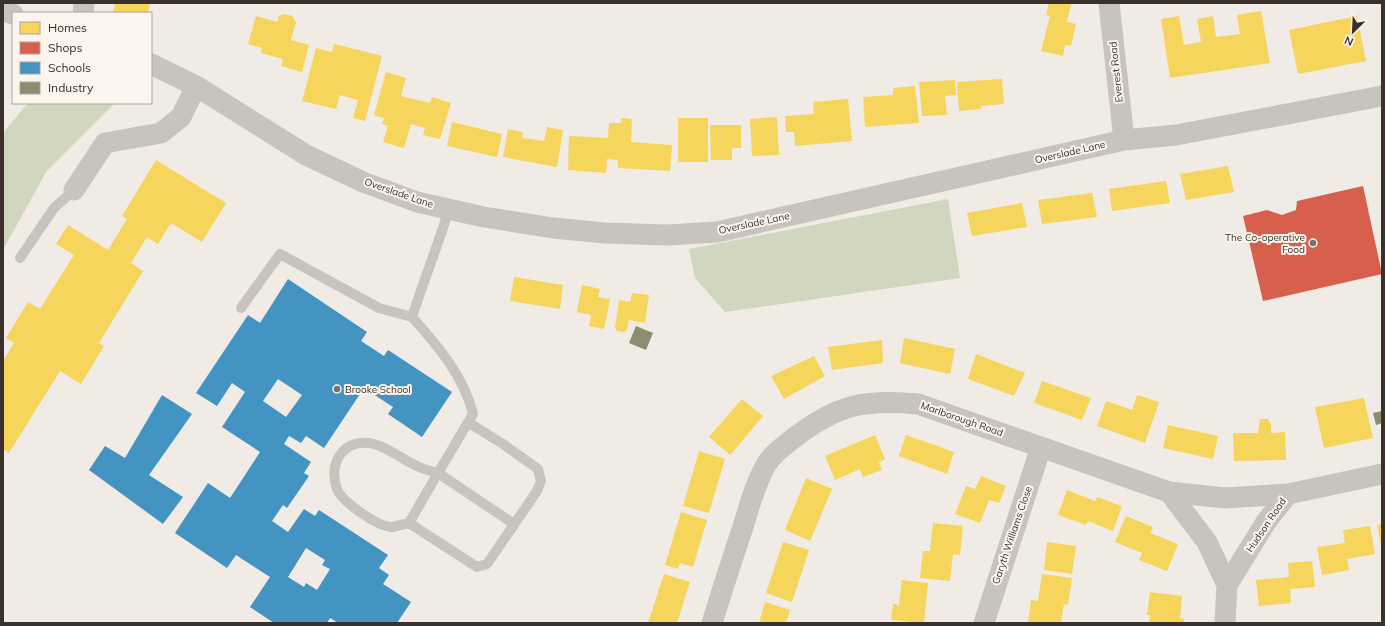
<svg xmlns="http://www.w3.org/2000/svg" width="1385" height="626" viewBox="0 0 1385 626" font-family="Mulish,sans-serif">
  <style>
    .green { fill: #d1d6bf }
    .homes { fill: #f6d55c }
    .shops { fill: #d6604d }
    .schools { fill: #4393c3; fill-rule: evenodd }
    .industry { fill: #8c8c6e }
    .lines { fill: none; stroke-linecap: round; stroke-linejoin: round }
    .service { stroke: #c9c3be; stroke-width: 10 }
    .minor { stroke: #c9c3be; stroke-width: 21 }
    .poi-dot { fill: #7a716c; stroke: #fbf5ee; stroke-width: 1.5 }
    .labels { text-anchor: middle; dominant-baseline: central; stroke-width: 4; stroke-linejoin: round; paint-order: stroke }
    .street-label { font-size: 10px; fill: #3b302b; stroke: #fbf5ee }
    .poi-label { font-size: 10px; fill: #3b302b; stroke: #fbf5ee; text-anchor: end }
  </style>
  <rect width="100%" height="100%" fill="#f0ebe5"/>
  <path class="green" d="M 28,103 L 115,103 L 46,172 L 3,250 L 3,133 Z
    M 948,199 L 960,278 L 725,312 L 695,278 L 689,249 Z"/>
  <path class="homes" d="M 115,3 L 150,3 L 148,13 L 113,13 Z
    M 1049,3 L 1071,4 L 1067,22 L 1076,24 L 1071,46 L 1065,45 L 1063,56 L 1041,51 L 1050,16 L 1046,15 Z
    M 1261,11 L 1270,63 L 1170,78 L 1161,19 L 1179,16 L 1184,45 L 1201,42 L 1197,19 L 1213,16 L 1216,37 L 1240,34 L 1237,15 Z
    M 284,14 L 292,16 L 296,22 L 291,40 L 309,45 L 302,72 L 281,66 L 283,59 L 261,53 L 262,48 L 248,44 L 256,16 L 277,22 L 279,16 Z
    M 1357,16 L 1366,61 L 1298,74 L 1289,30 Z
    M 334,44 L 382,56 L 365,121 L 353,118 L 358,100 L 340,95 L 336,109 L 302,101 L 316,48 L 332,52 Z
    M 386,72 L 406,78 L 401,96 L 430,103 L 432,97 L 451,103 L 440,139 L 423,135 L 425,128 L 411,124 L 404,148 L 383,142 L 388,126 L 382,124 L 384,118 L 374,115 Z
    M 1002,79 L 1004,104 L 981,106 L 981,109 L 959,111 L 957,82 Z
    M 955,80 L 956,95 L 945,96 L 947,115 L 922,116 L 919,82 Z
    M 915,86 L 919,123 L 865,127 L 863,97 L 893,95 L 893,88 Z
    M 848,99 L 852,141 L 795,146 L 794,132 L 786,132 L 785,116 L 814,114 L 813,102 Z
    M 777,117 L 779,155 L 752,156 L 750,119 Z
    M 621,118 L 632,119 L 631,142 L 672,145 L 670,171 L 618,168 L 618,160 L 607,159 L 606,173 L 568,170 L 569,136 L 608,138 L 609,123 L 621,123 Z
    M 678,118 L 708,118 L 708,162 L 678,162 Z
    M 452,122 L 502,134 L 497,157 L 447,146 Z
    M 710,125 L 741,125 L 741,148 L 732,148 L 732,160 L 711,160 Z
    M 547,127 L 563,130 L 557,167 L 503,157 L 508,129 L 523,132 L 522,138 L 544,141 Z
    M 156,160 L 226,203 L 202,242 L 171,223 L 158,244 L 147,237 L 131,263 L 143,271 L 99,343 L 104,346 L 81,384 L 60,371 L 9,453 L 3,449 L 3,361 L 14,343 L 6,338 L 28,302 L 40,309 L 74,255 L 56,244 L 68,225 L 108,250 L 127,219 L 122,216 Z
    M 1228,166 L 1234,192 L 1186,200 L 1180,174 Z
    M 1166,181 L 1170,203 L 1112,211 L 1109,189 Z
    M 1092,193 L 1097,217 L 1042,224 L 1038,200 Z
    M 1022,203 L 1027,227 L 972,236 L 967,213 Z
    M 514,277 L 563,285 L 560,309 L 510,301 Z
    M 582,285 L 600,289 L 598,297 L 610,299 L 604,329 L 589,326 L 591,315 L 577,312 Z
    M 632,293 L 649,295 L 645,323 L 629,320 L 627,330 L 624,332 L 617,331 L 615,328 L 619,300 L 630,302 Z
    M 904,338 L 955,349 L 950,374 L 900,363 Z
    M 882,340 L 883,363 L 832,370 L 828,347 Z
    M 976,354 L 1025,373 L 1014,396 L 968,379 Z
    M 814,356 L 825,376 L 784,399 L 771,376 Z
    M 1042,381 L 1091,398 L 1082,420 L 1034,403 Z
    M 1137,395 L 1159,402 L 1145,443 L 1097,426 L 1106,401 L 1132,410 Z
    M 1364,398 L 1373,438 L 1324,448 L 1315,407 Z
    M 742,399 L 763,416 L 730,455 L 709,437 Z
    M 1260,419 L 1268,419 L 1271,425 L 1271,433 L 1285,432 L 1286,460 L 1234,461 L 1233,433 L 1258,433 Z
    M 1168,425 L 1218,436 L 1213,459 L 1163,448 Z
    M 875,435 L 885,459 L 879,462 L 882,470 L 863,477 L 860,469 L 835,480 L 825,456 Z
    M 906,435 L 954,452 L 947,474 L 899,456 Z
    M 699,451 L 725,459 L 709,513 L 683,506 Z
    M 981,476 L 1006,486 L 999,503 L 989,500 L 980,523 L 955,514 L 966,486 L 975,489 Z
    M 806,478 L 832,489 L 810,541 L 785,530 Z
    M 1067,490 L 1095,501 L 1097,497 L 1122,506 L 1113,531 L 1088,521 L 1086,525 L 1058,515 Z
    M 681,512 L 707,520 L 693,567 L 680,563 L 678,569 L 665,565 Z
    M 1126,516 L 1153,527 L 1150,533 L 1178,544 L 1167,571 L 1139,560 L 1142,553 L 1115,542 Z
    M 933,523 L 963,526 L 960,555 L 953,554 L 950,581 L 920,578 L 923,551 L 930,551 Z
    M 1382,524 L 1382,544 L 1381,544 L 1377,525 Z
    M 1370,526 L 1375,554 L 1347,559 L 1349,570 L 1322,575 L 1317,547 L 1345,543 L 1343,530 Z
    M 783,542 L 809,550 L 792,602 L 766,593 Z
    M 1047,542 L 1076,546 L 1072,574 L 1044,570 Z
    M 1312,561 L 1315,587 L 1290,589 L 1291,603 L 1259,606 L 1256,580 L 1289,577 L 1288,563 Z
    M 664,574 L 690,582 L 677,623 L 648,623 Z
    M 1042,574 L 1072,578 L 1068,605 L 1064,604 L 1061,623 L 1028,623 L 1031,600 L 1038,601 Z
    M 902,580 L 928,583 L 924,623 L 891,620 L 893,604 L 899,605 Z
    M 1150,592 L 1182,596 L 1180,618 L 1184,619 L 1184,623 L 1149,623 L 1150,615 L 1147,615 Z
    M 765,602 L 790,610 L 786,623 L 759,623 Z"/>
  <path class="shops" d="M 1363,186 L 1382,274 L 1263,301 L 1243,216 L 1267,210 L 1282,215 L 1296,210 L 1297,201 Z"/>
  <path class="schools" d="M 288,279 L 367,332 L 361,341 L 384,356 L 388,350 L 452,392 L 422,437 L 388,414 L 393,407 L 364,388 L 324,448 L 306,436 L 301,443 L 289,436 L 284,444 L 311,462 L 304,473 L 309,476 L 287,508 L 283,505 L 272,521 L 288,532 L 304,509 L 315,516 L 319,510 L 388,555 L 379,568 L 389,575 L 383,584 L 411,602 L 397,623 L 338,623 L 330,618 L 327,623 L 274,623 L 250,607 L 270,577 L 236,555 L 227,568 L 175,533 L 208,483 L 230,498 L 260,452 L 222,427 L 245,392 L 232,383 L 217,406 L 196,393 L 248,315 L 260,323 ZM 278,379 L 302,395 L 286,417 L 263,401 ZM 306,548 L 325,560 L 322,565 L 330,569 L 317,590 L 306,583 L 304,587 L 288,577 Z
    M 162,395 L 192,414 L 149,475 L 183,497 L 163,524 L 89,470 L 105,446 L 125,458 Z"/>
  <path class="industry" d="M 636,326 L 653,333 L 646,350 L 629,343 Z
    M 1382,411 L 1382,423 L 1376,425 L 1373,413 Z"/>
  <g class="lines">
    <path class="service" d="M 449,209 C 438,245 424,280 412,317 C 437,345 464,376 473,414 L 438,473 C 430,471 422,469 415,465 C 401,459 389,448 374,444 C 345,437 327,462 337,489 C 342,502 377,526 391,527 C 396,527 403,524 409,523 L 477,567 L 487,564 L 537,491 L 541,481 L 538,469 L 503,444 L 469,423
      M 20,258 L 54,208 L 74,190
      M 241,308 L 280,254 L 379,308 L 412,317
      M 409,523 L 438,473 L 514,524"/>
    <path class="minor" d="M 1109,3 L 1124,140
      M 3,11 L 13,14
      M 83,13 L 84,3
      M 151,64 L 196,86 L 306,155 L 363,182 L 417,202 L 484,217 L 553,228 L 605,233 L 668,235 L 717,232 L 1124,140 L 1176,135 L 1382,96
      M 74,190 L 105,143 L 161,133 L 181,117 L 196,86
      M 1169,492 L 1207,542 L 1227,585
      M 712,623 C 722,591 732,559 743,527 C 749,507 755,484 766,465 C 773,453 784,446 794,438 C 838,404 865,399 918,404 L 1169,492 L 1225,498 L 1288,494
      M 984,623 L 1041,447
      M 1225,623 L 1227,585 L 1266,522 L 1288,494 L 1382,474"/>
  </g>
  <g class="poi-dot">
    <circle cx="1313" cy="243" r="4"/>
    <circle cx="337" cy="389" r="4"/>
  </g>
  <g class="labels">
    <g class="street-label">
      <text transform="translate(1116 72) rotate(-96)">Everest Road</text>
      <text transform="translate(1070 152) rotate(-13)">Overslade Lane</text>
      <text transform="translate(399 193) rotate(19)">Overslade Lane</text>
      <text transform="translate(754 223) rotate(-12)">Overslade Lane</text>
      <text transform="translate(962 419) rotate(19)">Marlborough Road</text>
      <text transform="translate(1266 525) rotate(-56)">Hudson Road</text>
      <text transform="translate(1012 535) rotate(-71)">Garyth Williams Close</text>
    </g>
    <g class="poi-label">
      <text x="1305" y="237">The Co-operative<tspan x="1305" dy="12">Food</tspan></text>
      <text x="345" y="389" text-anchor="start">Brooke School</text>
    </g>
  </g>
  <rect width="1385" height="626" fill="none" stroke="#3b302b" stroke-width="8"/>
  <rect x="12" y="12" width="140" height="92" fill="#fbf5ee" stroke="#aea6a0"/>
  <rect x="20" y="22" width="20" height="12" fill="#f6d55c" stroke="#aea6a0"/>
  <text x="48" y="32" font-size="12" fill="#3b302b">Homes</text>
  <rect x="20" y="42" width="20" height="12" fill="#d6604d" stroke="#aea6a0"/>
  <text x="48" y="52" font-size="12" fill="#3b302b">Shops</text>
  <rect x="20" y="62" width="20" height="12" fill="#4393c3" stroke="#aea6a0"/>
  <text x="48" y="72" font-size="12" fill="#3b302b">Schools</text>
  <rect x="20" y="82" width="20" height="12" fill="#8c8c6e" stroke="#aea6a0"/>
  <text x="48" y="92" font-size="12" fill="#3b302b">Industry</text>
  <g transform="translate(1353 32) rotate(204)" stroke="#fbf5ee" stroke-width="3" paint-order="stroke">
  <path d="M0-3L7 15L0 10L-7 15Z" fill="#3b302b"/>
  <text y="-6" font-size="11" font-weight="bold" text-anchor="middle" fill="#3b302b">N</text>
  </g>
</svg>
